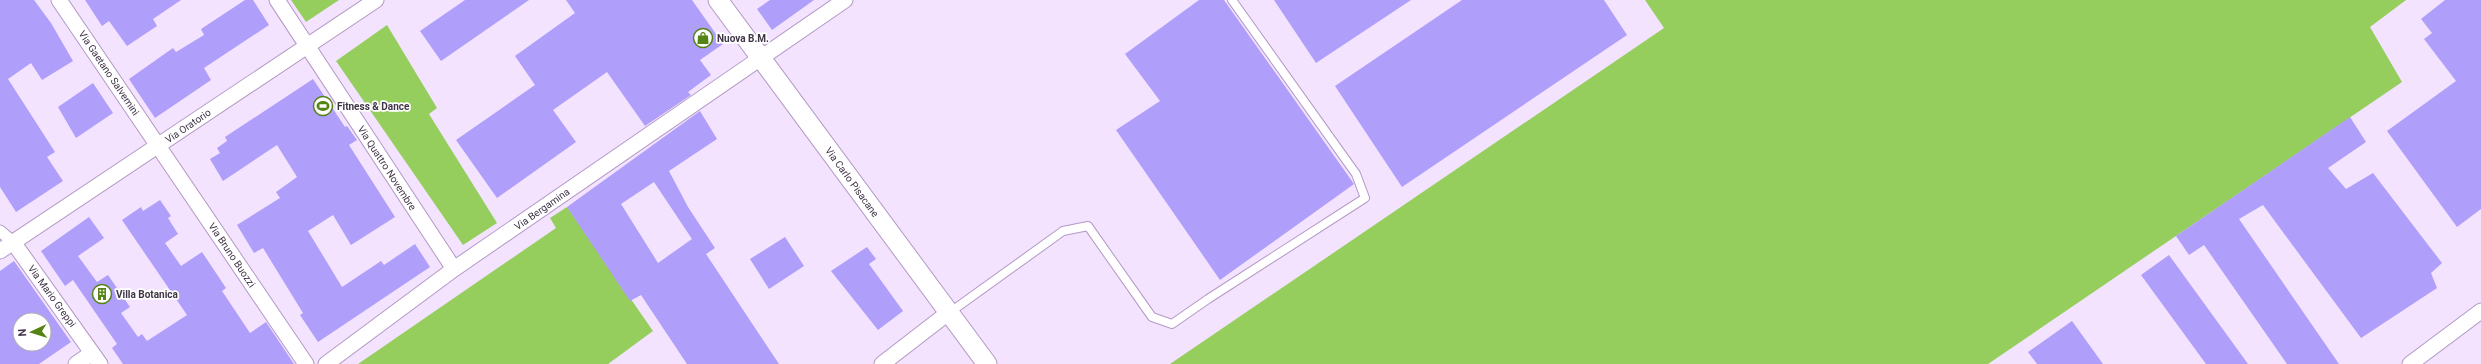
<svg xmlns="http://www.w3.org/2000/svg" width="2481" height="364" viewBox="0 0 2481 364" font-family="Roboto,sans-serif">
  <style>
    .green { fill: #96ce5e }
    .building { fill: #af9efa; fill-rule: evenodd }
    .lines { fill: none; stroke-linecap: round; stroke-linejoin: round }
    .service-casing { stroke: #b399c5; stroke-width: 10 }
    .pedestrian-casing { stroke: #b399c5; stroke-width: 13 }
    .minor-casing { stroke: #b399c5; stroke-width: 17 }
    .tertiary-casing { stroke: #b399c5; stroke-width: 21 }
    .service { stroke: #fff; stroke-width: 8 }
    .pedestrian { stroke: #fff; stroke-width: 11 }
    .minor { stroke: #fff; stroke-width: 15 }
    .tertiary { stroke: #fff; stroke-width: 19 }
    .labels { text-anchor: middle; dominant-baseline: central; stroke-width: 3.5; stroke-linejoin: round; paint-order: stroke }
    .poi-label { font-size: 10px; font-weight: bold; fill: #403547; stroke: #fff; text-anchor: start }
    .street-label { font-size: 10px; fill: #403547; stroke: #fff }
  </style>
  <rect width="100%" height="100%" fill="#f3e3ff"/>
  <path class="green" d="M 291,0 L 339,0 L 306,22 Z
    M 1645,0 L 2406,0 L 2370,27 L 2402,82 L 1988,364 L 1170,364 L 1664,28 Z
    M 387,25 L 437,108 L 429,114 L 497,223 L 463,245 L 336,61 Z
    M 567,207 L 653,331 L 608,364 L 358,364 L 556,228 L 550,218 Z"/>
  <path class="building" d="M 0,0 L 34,0 L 51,23 L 73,61 L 42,80 L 31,63 L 8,79 L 55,152 L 47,157 L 63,181 L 16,212 L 0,187 Z
    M 85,0 L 181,0 L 153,19 L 157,26 L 127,46 L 109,21 L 102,26 Z
    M 245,0 L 253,0 L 269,25 L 204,68 L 211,80 L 155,118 L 129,79 L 173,48 L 176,52 L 204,35 L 201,29 Z
    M 465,0 L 529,0 L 441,61 L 420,31 Z
    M 566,0 L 692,0 L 723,44 L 700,60 L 711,75 L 688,92 L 691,95 L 645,126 L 607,72 L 553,110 L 576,142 L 497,198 L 456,140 L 535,85 L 515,56 L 575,13 Z
    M 770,0 L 814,0 L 772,30 L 757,9 Z
    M 1199,0 L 1224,0 L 1354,184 L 1220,280 L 1116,130 L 1160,101 L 1125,54 Z
    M 1274,0 L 1411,0 L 1316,63 Z
    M 1462,0 L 1604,0 L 1627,35 L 1402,187 L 1335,86 Z
    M 2445,0 L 2481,0 L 2481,209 L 2457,227 L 2387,131 L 2456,81 L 2424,39 L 2432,33 L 2421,19 Z
    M 313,79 L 345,127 L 347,126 L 357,140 L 349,145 L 395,217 L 351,245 L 333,215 L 308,231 L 342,287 L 381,261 L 384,265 L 415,244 L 430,267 L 318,342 L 300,315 L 303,313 L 263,248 L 254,253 L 237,225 L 280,198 L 276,192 L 297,177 L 277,145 L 223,181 L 210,159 L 220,153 L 217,148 L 227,141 L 225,137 Z
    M 93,83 L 113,113 L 76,138 L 58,107 Z
    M 700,111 L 717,139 L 669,171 L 688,207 L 715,248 L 706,254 L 779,364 L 687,364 L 641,295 L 630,301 L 567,207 ZM 654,182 L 692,239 L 658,263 L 621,204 Z
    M 2350,117 L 2366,142 L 2328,168 L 2346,189 L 2373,173 L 2442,263 L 2431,273 L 2437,288 L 2361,338 L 2263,205 L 2239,219 L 2339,364 L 2287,364 L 2204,245 L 2189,255 L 2176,236 Z
    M 160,200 L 171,216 L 168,218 L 178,234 L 165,243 L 181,266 L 202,252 L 226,288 L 222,291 L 250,333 L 266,322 L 294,364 L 123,364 L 112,348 L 117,344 L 73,280 L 65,286 L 41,251 L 89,217 L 104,238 L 78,256 L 97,282 L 108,275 L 130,307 L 121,313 L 138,337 L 142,334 L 147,341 L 187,315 L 122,220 L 141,207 L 143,211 Z
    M 785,237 L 804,266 L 769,289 L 750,259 Z
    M 867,247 L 876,259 L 869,264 L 903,311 L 878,330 L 831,271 Z
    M 2169,255 L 2248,364 L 2206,364 L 2141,275 Z
    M 14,261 L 71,342 L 39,364 L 0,364 L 0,271 ZM 20,320 L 44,320 L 44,344 L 20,344 Z
    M 2072,321 L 2103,364 L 2037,364 L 2028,352 Z"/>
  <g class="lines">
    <g class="service-casing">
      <path id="service" d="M 949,313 L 1063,231 L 1088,226 L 1152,317 L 1172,324 L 1208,299 L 1365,198 L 1356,174 L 1232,0"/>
    </g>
    <g class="pedestrian-casing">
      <path id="pedestrian" d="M 0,231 L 13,242"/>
    </g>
    <g class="minor-casing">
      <path id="minor" d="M 59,0 L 306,364
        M 277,0 L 454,269
        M 13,242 L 100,364
        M 0,251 L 376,0
        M 76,364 L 92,353
        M 326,364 L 454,269 L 845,0
        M 882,364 L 948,313
        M 2410,364 L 2481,311"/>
    </g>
    <g class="tertiary-casing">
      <path id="tertiary" d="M 718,0 L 987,364"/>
    </g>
    <use href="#service" class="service"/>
    <use href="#pedestrian" class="pedestrian"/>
    <use href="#minor" class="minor"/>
    <use href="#tertiary" class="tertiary"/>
  </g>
  <defs>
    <g id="shop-ring" transform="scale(1)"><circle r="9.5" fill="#fff" stroke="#548415" stroke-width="1.5"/><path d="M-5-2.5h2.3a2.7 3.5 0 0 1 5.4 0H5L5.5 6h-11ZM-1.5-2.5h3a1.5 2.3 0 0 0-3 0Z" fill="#548415"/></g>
    <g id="stadium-ring" transform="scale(1)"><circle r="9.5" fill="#fff" stroke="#548415" stroke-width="1.5"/><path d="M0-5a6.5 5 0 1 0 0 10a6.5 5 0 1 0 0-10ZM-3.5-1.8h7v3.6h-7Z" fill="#548415"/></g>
    <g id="building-ring" transform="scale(1)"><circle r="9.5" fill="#fff" stroke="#548415" stroke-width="1.5"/><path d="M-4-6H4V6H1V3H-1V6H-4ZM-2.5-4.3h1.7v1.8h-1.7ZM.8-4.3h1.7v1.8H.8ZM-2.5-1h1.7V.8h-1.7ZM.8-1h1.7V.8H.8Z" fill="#548415"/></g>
  </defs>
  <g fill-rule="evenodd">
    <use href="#shop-ring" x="703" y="38"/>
    <use href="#stadium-ring" x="323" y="106"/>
    <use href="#building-ring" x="102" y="294"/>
  </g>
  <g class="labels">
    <g class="poi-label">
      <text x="717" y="38">Nuova B.M.</text>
      <text x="337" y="106">Fitness &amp; Dance</text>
      <text x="116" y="294">Villa Botanica</text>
    </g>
    <g class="street-label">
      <text transform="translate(109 73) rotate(56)">Via Gaetano Salvemini</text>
      <text transform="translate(188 126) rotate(-34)">Via Oratorio</text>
      <text transform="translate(387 168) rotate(57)">Via Quattro Novembre</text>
      <text transform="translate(852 182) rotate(54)">Via Carlo Pisacane</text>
      <text transform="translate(542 209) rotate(-35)">Via Bergamina</text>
      <text transform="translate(232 255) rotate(56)">Via Bruno Buozzi</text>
      <text transform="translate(52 296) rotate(54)">Via Mario Greppi</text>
    </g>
  </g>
  <g transform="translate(32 332) rotate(266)"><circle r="19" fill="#ffffff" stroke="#b3aeb5"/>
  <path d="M0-3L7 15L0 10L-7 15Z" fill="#548415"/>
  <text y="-6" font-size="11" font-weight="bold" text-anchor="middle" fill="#403547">N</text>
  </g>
</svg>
